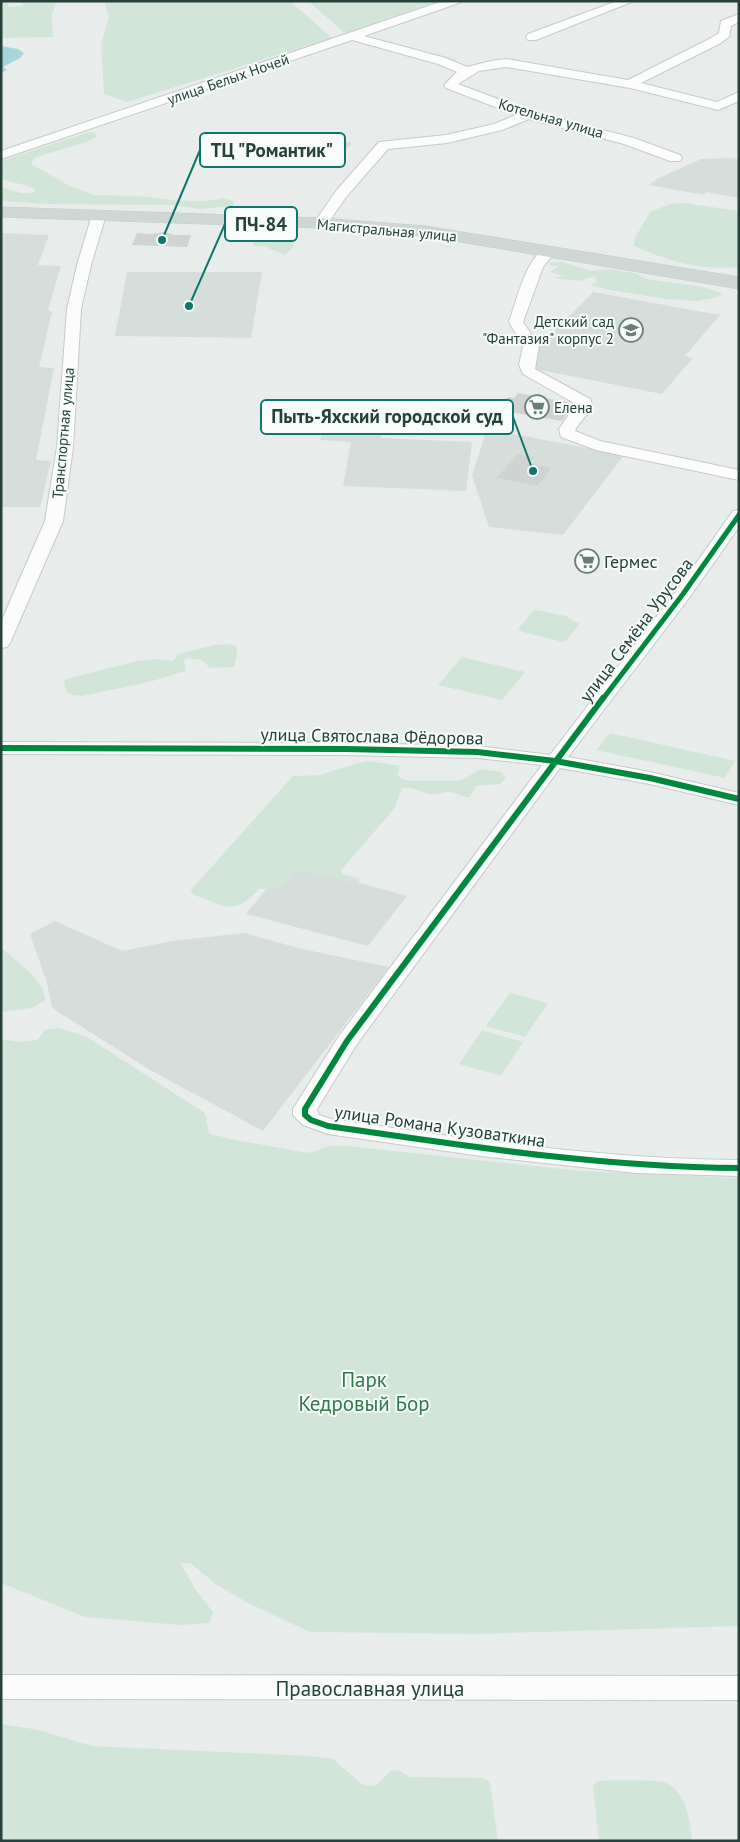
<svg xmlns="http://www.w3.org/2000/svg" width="740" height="1842" viewBox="0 0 740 1842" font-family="'PT Sans',sans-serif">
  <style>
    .built { fill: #d6dedb }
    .green { fill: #d1e6d8 }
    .water { fill: #a9d4db }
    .building { fill: #cfd4d2 }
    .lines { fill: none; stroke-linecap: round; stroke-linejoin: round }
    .minor-casing { stroke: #c5cac8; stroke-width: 2 }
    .major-casing { stroke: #c3ccc9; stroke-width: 1 }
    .minor { fill: #fcfcfc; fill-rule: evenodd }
    .major { fill: #cfd7d5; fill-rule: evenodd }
    .cycleway-far1-casing { stroke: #f7fbf9; stroke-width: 8 }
    .cycleway-casing { stroke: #f7fbf9; stroke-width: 9 }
    .cycleway-far1 { stroke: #00873e; stroke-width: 5 }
    .cycleway { stroke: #00873e; stroke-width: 6 }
    .labels { text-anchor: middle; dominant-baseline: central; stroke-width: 4; stroke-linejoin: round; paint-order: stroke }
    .far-street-label { font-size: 15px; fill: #24423a; stroke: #f7fbf9 }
    .far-poi-label { font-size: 15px; fill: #24423a; stroke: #f7fbf9; text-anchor: end }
    .poi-label { font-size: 18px; fill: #24423a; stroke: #f7fbf9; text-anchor: start }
    .street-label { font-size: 18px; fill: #24423a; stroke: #f7fbf9 }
    .near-park-label { font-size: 21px; fill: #2d7a4b; stroke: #f7fbf9 }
    .near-street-label { font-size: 21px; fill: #24423a; stroke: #f7fbf9 }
    .leader { fill: none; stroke: #0f766e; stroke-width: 2 }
    .callout-dot { fill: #0f766e; stroke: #f7fbf9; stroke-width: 2 }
    .callout { fill: #f7fbf9; stroke: #0f766e; stroke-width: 2 }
    .callout-label { font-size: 19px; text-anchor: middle; font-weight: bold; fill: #24423a }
  </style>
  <rect width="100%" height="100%" fill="#e8edeb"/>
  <path class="built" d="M 321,138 L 352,143 L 332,163 L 296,158 L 298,157 L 289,155 L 311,139 L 317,141 Z
    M 729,158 L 739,159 L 739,198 L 706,192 L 704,195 L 649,185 L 657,179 L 701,159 Z
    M 1,233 L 49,235 L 38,265 L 61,266 L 48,310 L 52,312 L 39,367 L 54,368 L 36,460 L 51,461 L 40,507 L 1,507 Z
    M 127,272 L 262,272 L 251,338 L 115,336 Z
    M 593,292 L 720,315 L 685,356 L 693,358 L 662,394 L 535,369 L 540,345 Z
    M 327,413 L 386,416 L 381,438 L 472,442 L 466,491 L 343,486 L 351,442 L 320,440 Z
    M 487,429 L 624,455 L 563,535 L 489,527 L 472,475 Z
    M 287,863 L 407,896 L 368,946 L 246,914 Z
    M 55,921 L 122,951 L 172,941 L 244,933 L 302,949 L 389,967 L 263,1131 L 150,1070 L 52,1008 L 47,983 L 30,934 Z"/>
  <path class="green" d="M 17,1 L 57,1 L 52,14 L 53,37 L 1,38 L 1,2 L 7,2 L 9,7 L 21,6 L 24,4 Z
    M 104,1 L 290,1 L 332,38 L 127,102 L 104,94 L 101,44 L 109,18 Z
    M 308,1 L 438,1 L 345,33 Z
    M 89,132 L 93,132 L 97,136 L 89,141 L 34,158 L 31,164 L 70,186 L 94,195 L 140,196 L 179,201 L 205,201 L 223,198 L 233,201 L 234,204 L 232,206 L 200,209 L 173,205 L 47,204 L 1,201 L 1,187 L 20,193 L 33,193 L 36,190 L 28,186 L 1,179 L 1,161 Z
    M 684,203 L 739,211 L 739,267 C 701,271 668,261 634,246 L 635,238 L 650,212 L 670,204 Z
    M 267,236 L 281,237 L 293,242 L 294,246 L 285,255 L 263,246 L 253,246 L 253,243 Z
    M 562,262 L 592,271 L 610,269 L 634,273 L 647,279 L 703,287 L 724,294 L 714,298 L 697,301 L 666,299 L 610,290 L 590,285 L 597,281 L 594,276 L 580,281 L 552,278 L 564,276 L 550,272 L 559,266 L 550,266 L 550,263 Z
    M 536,610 L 566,616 L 573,621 L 580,623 L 568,639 L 563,642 L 519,631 L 518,629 L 533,611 Z
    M 231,644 L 237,648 C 238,655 234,659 235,666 L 233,667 L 210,668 L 202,660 L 186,658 L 184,662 L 186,671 L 149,682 L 82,696 L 72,695 L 66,691 L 64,681 L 66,679 L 137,661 L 156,659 L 173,661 L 178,654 L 214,645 Z
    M 462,657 L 525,672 L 502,700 L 438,685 Z
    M 610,733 L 735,761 L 725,778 L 596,750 Z
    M 369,761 L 400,766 L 397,774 L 402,779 L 413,781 L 451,781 L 462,780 L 481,769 L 501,772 L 506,778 L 500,784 L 476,786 L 469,797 C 461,797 454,791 446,792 C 439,793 433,796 426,793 C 417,790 412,787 402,788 L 394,809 L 341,870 L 342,874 L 358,878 L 360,881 L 356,883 L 297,871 L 291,874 L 290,879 L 280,889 L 259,889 C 233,917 226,906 194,895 L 190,891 L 293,776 L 320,775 L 358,763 Z
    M 1,948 L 29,971 L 43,988 L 45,1000 L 32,1008 L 1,1012 Z
    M 510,993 L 548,1003 L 525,1037 L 486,1026 Z
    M 59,1028 L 87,1037 L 205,1113 L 209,1133 L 230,1139 L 309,1153 L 329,1146 L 348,1146 L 581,1171 L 739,1178 L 739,1626 L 479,1634 L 310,1632 L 248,1603 L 217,1585 L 190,1563 L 181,1563 L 195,1589 L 213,1612 L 210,1623 L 180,1625 L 85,1617 L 4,1584 L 1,1585 L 1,1039 L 21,1042 L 37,1040 L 45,1030 Z
    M 482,1030 L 523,1042 L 501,1076 L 459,1064 Z
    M 1,1724 L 39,1730 L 92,1746 L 311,1756 L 333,1759 L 363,1785 L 375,1786 L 392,1770 L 400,1771 L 410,1777 L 483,1778 L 490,1782 L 498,1841 L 1,1841 Z
    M 612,1780 C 623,1781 658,1779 666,1783 C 687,1793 690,1820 692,1841 L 599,1841 L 593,1785 L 599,1781 Z"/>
  <path class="water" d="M 1,46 L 18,49 L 24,53 L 20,58 L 3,67 L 7,70 L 1,73 Z"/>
  <path class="building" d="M 164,232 L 175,235 L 191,235 L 187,247 L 132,245 L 137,233 L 152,234 Z
    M 518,393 L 568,402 L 573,405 L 562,421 L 498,410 L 508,397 L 514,398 Z
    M 518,454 L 534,457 L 528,463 L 552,468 L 537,486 L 496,478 Z"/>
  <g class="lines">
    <g class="minor-casing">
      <path id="minor" d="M 443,1 L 461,1 L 459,3 L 364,36 L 446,58 L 467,67 L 491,61 L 506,59 L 628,80 L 711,38 L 719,33 L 721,21 L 739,14 L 739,22 L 731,26 L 729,37 L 719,44 L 641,83 L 717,102 L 739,92 L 739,101 L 718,110 L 630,88 L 506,67 L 479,71 L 458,84 L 533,112 L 634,138 L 680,155 L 682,158 L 680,161 L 670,161 L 624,144 L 529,119 L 502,130 L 447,143 L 388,149 L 346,197 L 326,226 L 321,227 L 314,223 L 336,191 L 379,142 L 446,135 L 494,124 L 516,115 L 446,88 L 444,85 L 457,72 L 438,64 L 352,40 L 1,159 L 1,151 Z
        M 617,1 L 634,1 L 536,40 L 528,40 L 526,37 L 528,34 Z
        M 99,211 L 106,215 L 91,265 L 81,309 L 73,447 L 63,521 L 10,643 L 7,647 L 1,648 L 1,622 L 45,521 L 57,447 L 67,309 L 77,265 L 92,215 Z
        M 549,247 L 554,248 L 556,251 L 543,267 L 523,322 L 539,346 L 535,369 L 590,399 C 597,410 578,421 575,431 L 600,441 L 739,470 L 739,480 L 596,450 L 561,437 L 559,429 L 576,404 L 523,374 L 519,365 L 523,346 L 509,322 C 516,303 527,252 549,247 Z
        M 739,510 L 739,527 L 689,598 L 568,757 L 650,772 L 739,793 L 739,805 L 650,784 L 560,768 L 357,1044 L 317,1109 L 319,1115 L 331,1119 C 467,1139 601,1159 739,1160 L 739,1176 L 636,1173 L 481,1156 L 328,1134 L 303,1125 L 293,1115 L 293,1109 L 339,1036 L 542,765 L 477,758 L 346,755 L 1,754 L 1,742 L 346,743 L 477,746 L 550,755 L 677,590 L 733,511 Z
        M 1,1675 L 739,1676 L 739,1700 L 1,1699 Z"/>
    </g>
    <g class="major-casing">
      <path id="major" d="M 1,207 L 321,218 L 425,226 L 739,277 L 739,289 L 425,236 L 321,228 L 1,217 Z"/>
    </g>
    <use href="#minor" class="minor"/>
    <use href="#major" class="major"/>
    <g class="cycleway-far1-casing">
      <path id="cycleway-far1" d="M 602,700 L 683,594 L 739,515"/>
    </g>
    <g class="cycleway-casing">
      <path id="cycleway" d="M 603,698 L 347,1041 L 305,1109 L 305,1115 L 311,1120 L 328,1126 C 465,1146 600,1167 739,1168
        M 1,748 L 346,749 L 477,752 L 555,761 L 650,778 L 739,799"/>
    </g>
    <use href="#cycleway-far1" class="cycleway-far1"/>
    <use href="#cycleway" class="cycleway"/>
  </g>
  <defs>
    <g id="school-ring" transform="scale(1.25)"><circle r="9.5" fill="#f7fbf9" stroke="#697e78" stroke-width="1.5"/><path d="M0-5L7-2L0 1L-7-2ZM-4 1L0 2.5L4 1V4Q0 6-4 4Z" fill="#697e78"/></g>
    <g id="supermarket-ring" transform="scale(1.25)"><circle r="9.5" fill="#f7fbf9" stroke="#697e78" stroke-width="1.5"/><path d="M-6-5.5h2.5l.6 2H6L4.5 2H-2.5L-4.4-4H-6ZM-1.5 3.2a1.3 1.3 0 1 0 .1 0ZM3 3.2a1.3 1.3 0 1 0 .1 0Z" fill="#697e78"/></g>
  </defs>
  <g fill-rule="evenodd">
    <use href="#school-ring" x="631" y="330"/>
    <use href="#supermarket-ring" x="537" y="407"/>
    <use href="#supermarket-ring" x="587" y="561"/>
  </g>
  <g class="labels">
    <g class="far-street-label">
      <text transform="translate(228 79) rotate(-19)">улица Белых Ночей</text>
      <text transform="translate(551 118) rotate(16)">Котельная улица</text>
      <text transform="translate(387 230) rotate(5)">Магистральная улица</text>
      <text transform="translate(63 433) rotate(-85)">Транспортная улица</text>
    </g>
    <g class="far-poi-label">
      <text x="614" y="321">Детский сад<tspan x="614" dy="17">"Фантазия" корпус 2</tspan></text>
      <text x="554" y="407" text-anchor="start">Елена</text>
    </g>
    <g class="poi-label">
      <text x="604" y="561">Гермес</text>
    </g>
    <g class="street-label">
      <text transform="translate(636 630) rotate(-53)">улица Семёна Урусова</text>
      <text transform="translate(372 736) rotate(1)">улица Святослава Фёдорова</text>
      <text transform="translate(440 1126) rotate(8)">улица Романа Кузоваткина</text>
    </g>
    <g class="near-park-label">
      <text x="364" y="1379">Парк<tspan x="364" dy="24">Кедровый Бор</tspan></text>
    </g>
    <g class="near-street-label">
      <text x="370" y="1688">Православная улица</text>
    </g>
  </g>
  <path class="leader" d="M162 240L200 150M189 306L225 224M533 471L513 417"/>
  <g class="callout-dot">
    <circle cx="162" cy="240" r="5"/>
    <circle cx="189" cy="306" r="5"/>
    <circle cx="533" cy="471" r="5"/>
  </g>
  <g class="callout">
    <rect x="200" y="133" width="145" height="34" rx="5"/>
    <rect x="225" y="207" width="72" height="34" rx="5"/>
    <rect x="261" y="400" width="252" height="34" rx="5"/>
  </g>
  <g class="callout-label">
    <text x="272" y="157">ТЦ "Романтик"</text>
    <text x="261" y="231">ПЧ-84</text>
    <text x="387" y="423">Пыть-Яхский городской суд</text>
  </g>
  <rect width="740" height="1842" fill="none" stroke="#24423a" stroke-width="5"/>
</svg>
